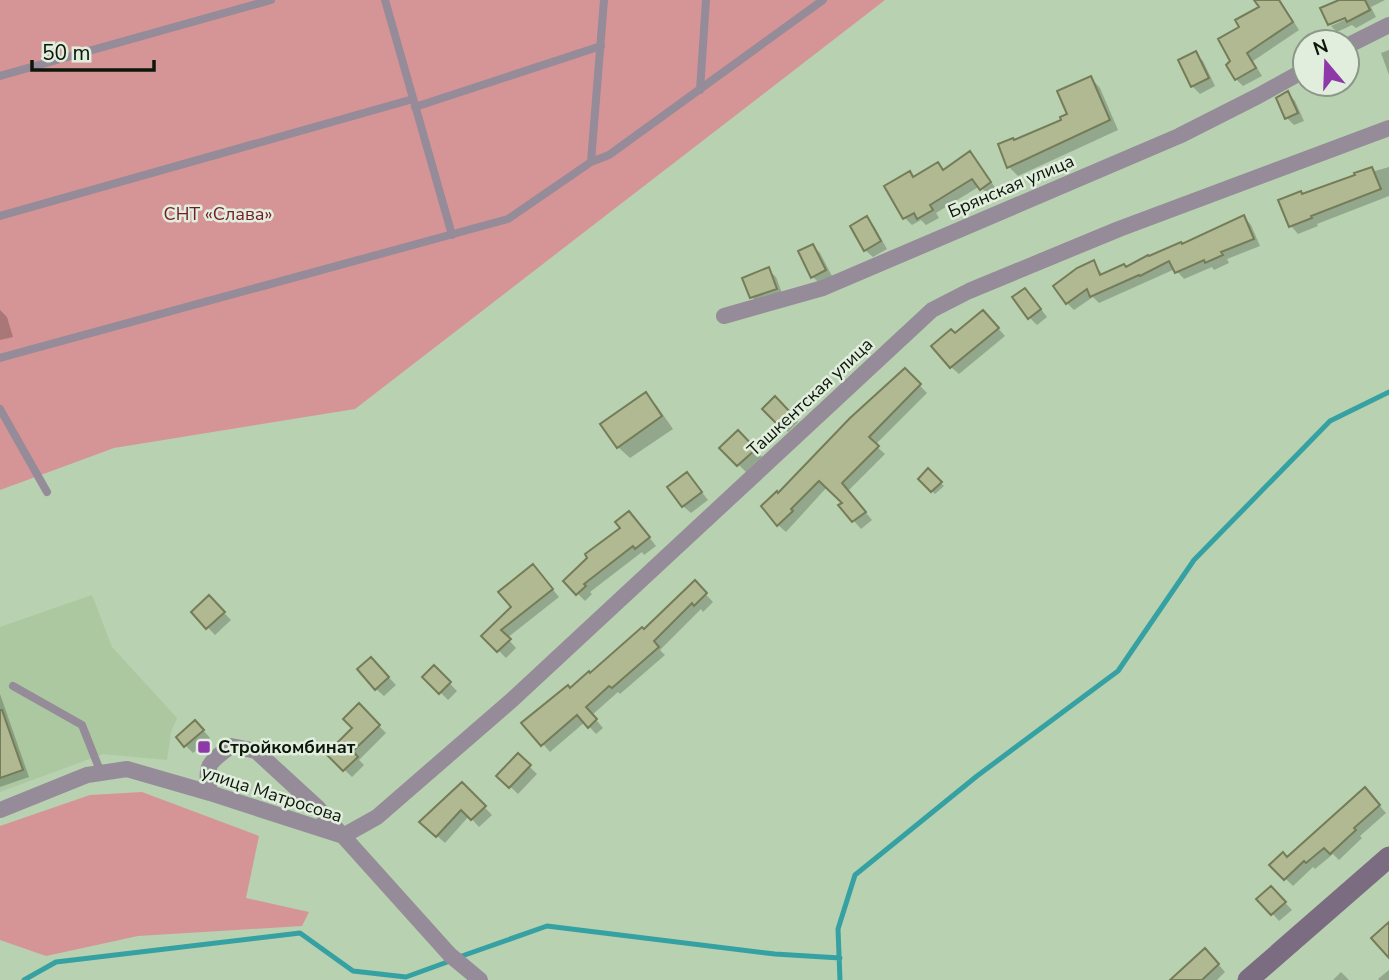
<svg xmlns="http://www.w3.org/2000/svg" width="1389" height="980" viewBox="0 0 1389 980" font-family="'Nunito Sans',sans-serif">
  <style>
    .built { fill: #abc8a1 }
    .green { fill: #d59596 }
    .shadow { fill: #0003 }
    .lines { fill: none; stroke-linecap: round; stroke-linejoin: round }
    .stream { stroke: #36a1a3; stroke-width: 5 }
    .building { fill: #b1b993; stroke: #747c58; stroke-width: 2 }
    .lane { stroke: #958b99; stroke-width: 8 }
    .street { stroke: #958b99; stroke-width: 16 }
    .secondary { stroke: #7c6c81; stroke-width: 21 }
    .poi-dot { fill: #8e39a7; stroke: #e1eedd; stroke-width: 2.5 }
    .labels { text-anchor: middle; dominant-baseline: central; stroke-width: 5; stroke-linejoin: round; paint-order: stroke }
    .street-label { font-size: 18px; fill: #0d160a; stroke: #e1eedd }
    .park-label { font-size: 18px; fill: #761a28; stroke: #e1eedd }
    .poi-label { font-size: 18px; font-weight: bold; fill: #0d160a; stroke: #e1eedd; text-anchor: start }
  </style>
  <rect width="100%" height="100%" fill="#b8d1b0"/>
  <path class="built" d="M 92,595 L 112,647 L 177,718 L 171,732 L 167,760 L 103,754 L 0,792 L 0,627 Z"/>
  <path class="green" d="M 0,0 L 885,0 L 355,409 L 114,448 L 0,490 Z
    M 142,792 L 259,836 L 246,898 L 309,912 L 302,926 L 138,936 L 46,956 L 0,940 L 0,826 L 90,795 Z"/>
  <path class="shadow" d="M 1261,0 L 1280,0 L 1299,30 L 1253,61 L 1262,76 L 1243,86 L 1236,79 L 1233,61 L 1241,28 L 1261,8 Z
    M 1338,0 L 1385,0 L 1371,7 L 1376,17 L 1356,28 L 1352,25 L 1337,32 L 1331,26 L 1353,16 L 1352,12 L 1330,22 L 1330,25 L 1323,9 L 1339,2 Z
    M 1389,50 L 1389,75 L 1381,53 Z
    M 1195,53 L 1203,61 L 1215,86 L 1200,94 L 1192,86 L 1180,61 Z
    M 1091,78 L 1100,88 L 1118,130 L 1018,176 L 1009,167 L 1015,142 L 1064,121 Z
    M 1288,93 L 1295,101 L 1304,121 L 1294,125 L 1287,118 Z
    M 970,153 L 997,190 L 989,196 L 980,186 L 936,213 L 939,218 L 926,225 L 921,220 L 912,225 L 905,218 L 910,174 L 915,178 L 944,171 Z
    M 1389,167 L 1389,196 L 1317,224 L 1318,226 L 1298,234 L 1291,226 L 1303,196 L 1372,169 L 1375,171 Z
    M 1244,217 L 1251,225 L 1260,246 L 1227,259 L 1229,263 L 1214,270 L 1212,267 L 1184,279 L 1175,269 L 1099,303 L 1093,297 L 1074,310 L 1067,303 L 1093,262 L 1103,275 L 1182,245 Z
    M 867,218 L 874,226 L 887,249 L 873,257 L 865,250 Z
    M 813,246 L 820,253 L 833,278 L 820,284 L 813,277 Z
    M 768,270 L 776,277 L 783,296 L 759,304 L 752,297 Z
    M 1032,297 L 1047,317 L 1037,325 L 1029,317 Z
    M 0,310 L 7,317 L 13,337 L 0,340 Z
    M 990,319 L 1005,336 L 959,374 L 951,367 L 956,335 Z
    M 905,370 L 927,393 L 875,445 L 885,454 L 848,491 L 872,520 L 861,529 L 841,506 L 844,503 L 827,487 L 786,532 L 778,525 L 778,495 Z
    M 646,394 L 657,406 L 673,429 L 630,458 L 618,447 Z
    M 775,399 L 798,422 L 788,432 L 764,409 Z
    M 738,432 L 762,457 L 746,472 L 722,448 Z
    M 928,471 L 944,486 L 935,494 L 920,479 Z
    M 694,482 L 708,500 L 691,513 L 683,506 Z
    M 636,520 L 656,546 L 644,555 L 642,552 L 590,592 L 592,594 L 585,601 L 565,581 L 622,528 Z
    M 540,574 L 559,597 L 507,638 L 516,648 L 506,658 L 484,636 L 513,607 Z
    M 695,583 L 713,602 L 703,612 L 701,609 L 660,650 L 665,655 L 620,694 L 618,692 L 592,715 L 603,728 L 596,734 L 585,722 L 550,752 L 543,744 L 571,690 L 644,632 Z
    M 209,597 L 231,620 L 215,635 L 193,612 Z
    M 378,666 L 396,685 L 384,696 L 376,689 Z
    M 434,667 L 457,691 L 448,700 L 425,677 Z
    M 0,694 L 29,777 L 0,787 Z
    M 359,706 L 386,733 L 359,760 L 364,765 L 352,777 L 328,754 L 354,728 Z
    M 203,730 L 210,738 L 193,753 L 178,738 Z
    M 518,755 L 537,774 L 518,794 L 499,776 Z
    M 462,784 L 492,815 L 479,827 L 469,816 L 445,843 L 422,822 Z
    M 1372,797 L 1386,813 L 1360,836 L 1362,838 L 1339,860 L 1333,854 L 1315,869 L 1313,867 L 1293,886 L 1272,865 L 1287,859 Z
    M 1278,895 L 1292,910 L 1279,921 L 1259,899 Z
    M 1213,958 L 1225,972 L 1217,980 L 1173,980 Z
    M 1389,970 L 1389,980 L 1379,980 L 1378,979 Z
    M 1341,972 L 1349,980 L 1333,980 Z"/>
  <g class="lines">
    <path class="stream" d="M 459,957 L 547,926 L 775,954 L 840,958
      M 24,980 L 56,962 L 300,933 L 353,971 L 406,977 L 450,961
      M 840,980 L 838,929 L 855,875 L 977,776 L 1118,671 L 1194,560 L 1330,421 L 1389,392"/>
  </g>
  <path class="building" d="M 1254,0 L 1279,0 L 1293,22 L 1247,53 L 1256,68 L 1235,80 L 1226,65 L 1230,61 L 1218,39 L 1239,27 L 1235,20 L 1259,7 Z
    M 1339,0 L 1365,0 L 1370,10 L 1347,22 L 1345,18 L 1328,25 L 1320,8 Z
    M 1196,51 L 1209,78 L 1191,87 L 1178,60 Z
    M 1091,76 L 1110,120 L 1007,168 L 998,144 L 1013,138 L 1014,140 L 1061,120 L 1060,117 L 1067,114 L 1057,91 Z
    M 1288,91 L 1298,113 L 1285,119 L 1276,98 Z
    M 970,151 L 991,182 L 980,190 L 972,179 L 930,205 L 933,210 L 917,219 L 914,213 L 903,219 L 884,186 L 910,171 L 913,177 L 938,162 L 943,170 Z
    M 1372,167 L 1381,189 L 1311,216 L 1312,218 L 1289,227 L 1278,200 L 1301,191 L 1302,194 L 1355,175 L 1354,173 Z
    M 1244,215 L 1254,239 L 1221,252 L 1223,255 L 1205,263 L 1204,260 L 1175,273 L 1169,261 L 1140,276 L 1139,275 L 1090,297 L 1087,289 L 1066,304 L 1053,286 L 1077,268 L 1094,260 L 1100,275 L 1124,264 L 1126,267 L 1148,255 L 1149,256 L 1181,242 L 1182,244 Z
    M 867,216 L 881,241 L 864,251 L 850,226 Z
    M 813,244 L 826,270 L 811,278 L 798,251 Z
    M 769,267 L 777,289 L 750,298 L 742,278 Z
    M 1025,288 L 1041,309 L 1028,319 L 1012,297 Z
    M 983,310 L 999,328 L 950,368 L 931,346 L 951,329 L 955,333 Z
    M 905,368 L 921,384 L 869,437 L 879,446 L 842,483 L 866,512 L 852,522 L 838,505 L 842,503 L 819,481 L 791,509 L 793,511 L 777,526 L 761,506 L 777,491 L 778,493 L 850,418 Z
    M 646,392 L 662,416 L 617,448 L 600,424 Z
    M 775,396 L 792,414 L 779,426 L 762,409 Z
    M 738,430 L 756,449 L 737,466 L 719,448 Z
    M 928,468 L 942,482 L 931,492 L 918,479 Z
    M 687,472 L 702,492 L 682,507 L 667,487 Z
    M 629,511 L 650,537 L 635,549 L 633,546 L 584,584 L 586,586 L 576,595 L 563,581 L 587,558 L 585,554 L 620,528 L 615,522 Z
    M 533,564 L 553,589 L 501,630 L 511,639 L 497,652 L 481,636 L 511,607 L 498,592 Z
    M 695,580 L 707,593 L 694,606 L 692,603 L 654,641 L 659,647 L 612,688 L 609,686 L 586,707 L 597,719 L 588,728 L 577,715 L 541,746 L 521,723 L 568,685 L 570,688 L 589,671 L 590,673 L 642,627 L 644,629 Z
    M 209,595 L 225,612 L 206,629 L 191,612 Z
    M 371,657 L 389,677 L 375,690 L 357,669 Z
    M 434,665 L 451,682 L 439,694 L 422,677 Z
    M 359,703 L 380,725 L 353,751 L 358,757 L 343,771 L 326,754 L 352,728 L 343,719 Z
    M 0,710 L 2,710 L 23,770 L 0,778 Z
    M 195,720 L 204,730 L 184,747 L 176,737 Z
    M 518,753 L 531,765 L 509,788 L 496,776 Z
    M 462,782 L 486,806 L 471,820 L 461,810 L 436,837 L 419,822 Z
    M 1365,787 L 1380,805 L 1354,828 L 1356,830 L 1330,854 L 1324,848 L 1306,863 L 1304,861 L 1284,880 L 1269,865 L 1283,852 L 1287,857 Z
    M 1271,886 L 1286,902 L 1271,915 L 1256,899 Z
    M 1389,922 L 1389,958 L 1371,938 Z
    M 1205,948 L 1219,964 L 1202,980 L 1170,980 Z"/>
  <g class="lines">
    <path class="lane" d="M 385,0 L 452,235
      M 0,76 L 271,0
      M 700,90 L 706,0
      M 415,107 L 601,46
      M 591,162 L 609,155 L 823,0
      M 0,216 L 413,99
      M 0,358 L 508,219 L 591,162 L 604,0
      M 0,409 L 47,492
      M 13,686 L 82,725 L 101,773"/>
    <path class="street" d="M 1347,46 L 1389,25
      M 724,316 L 823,288 L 1179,136 L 1258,96 L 1305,70
      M 210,793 C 204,765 209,762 231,746 L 256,751 L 318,808 L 343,836 L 377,817 L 513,699 L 932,310 L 969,291 L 1119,229 L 1389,128
      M 0,810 L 87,775 L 127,769 L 210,793 L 343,836 L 450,955 L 480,980"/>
    <path class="secondary" d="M 1248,980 L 1389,857"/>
  </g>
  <rect class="poi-dot" x="197" y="740" width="14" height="14" rx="3.5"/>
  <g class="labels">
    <g class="street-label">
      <text transform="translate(1011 186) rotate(-23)">Брянская улица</text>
      <text transform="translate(810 397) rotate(-43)">Ташкентская улица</text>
      <text transform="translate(272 794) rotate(18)">улица Матросова</text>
    </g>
    <g class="park-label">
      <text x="218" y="214">СНТ «Слава»</text>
    </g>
    <g class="poi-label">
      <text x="218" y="747">Стройкомбинат</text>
    </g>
  </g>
  <g transform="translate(1326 63) rotate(341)"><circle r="33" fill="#e1eedd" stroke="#8c9889" stroke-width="2"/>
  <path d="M0-5L12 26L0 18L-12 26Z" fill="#8e39a7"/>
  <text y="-10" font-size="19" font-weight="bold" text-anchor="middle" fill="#0d160a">N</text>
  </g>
  <path d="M32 60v10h122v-10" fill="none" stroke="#0d160a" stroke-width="3.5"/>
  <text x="42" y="60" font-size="21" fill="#0d160a" stroke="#e1eedd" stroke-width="5" paint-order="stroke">50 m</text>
</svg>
